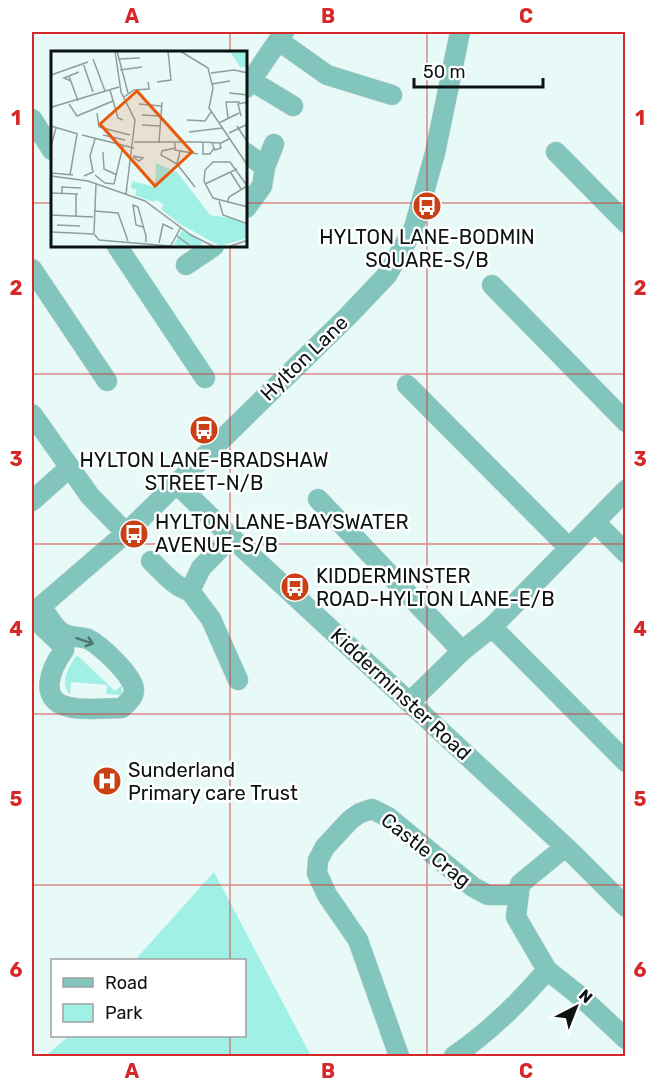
<svg xmlns="http://www.w3.org/2000/svg" width="657" height="1088" viewBox="0 0 657 1088" font-family="Rubik,sans-serif">
  <style>
    .green { fill: #a1f0e6 }
    .lines { fill: none; stroke-linecap: round; stroke-linejoin: round }
    .minor-casing { stroke: #c4d5d2; stroke-width: 21 }
    .minor { stroke: #81c5bd; stroke-width: 20 }
    .oneway { stroke: #4c7570 }
    .grid { fill: none; stroke: #d62828; stroke-width: 1.5; stroke-opacity: 0.55 }
    .labels { text-anchor: middle; dominant-baseline: central; stroke-width: 5; stroke-linejoin: round; paint-order: stroke }
    .poi-label { font-size: 20px; fill: #0c1312; stroke: #fff; text-anchor: start }
    .street-label { font-size: 20px; fill: #0c1312; stroke: #fff }
    .inset-road { fill: none; stroke: #8f9e9b; stroke-width: 1.5 }
    .view { fill: #e8590c; fill-opacity: 0.15; stroke: #e8590c; stroke-width: 3 }
    .inset-edge { fill: none; stroke: #0c1312; stroke-width: 3 }
    .neatline { fill: none; stroke: #d62828; stroke-width: 2 }
    .grid-label { font-size: 20px; text-anchor: middle; font-weight: bold; fill: #d62828 }
  </style>
  <rect width="100%" height="100%" fill="#e7faf7"/>
  <path class="green" d="M 78,656 L 115,691 L 122,685 L 122,692 L 120,695 L 106,694 L 107,685 L 71,682 L 70,695 C 59,682 68,670 75,657 Z
    M 214,872 L 311,1056 L 45,1056 L 69,1036 L 244,1036 L 244,960 L 135,960 Z"/>
  <g class="lines">
    <g class="minor-casing">
      <path id="minor" d="M 279,41 L 327,75 L 392,95
        M 250,80 L 293,106
        M 246,88 L 284,32
        M 32,119 L 52,150
        M 556,152 L 626,223
        M 246,153 L 265,167
        M 246,208 L 262,186 L 265,167 L 274,144
        M 117,246 L 205,378
        M 186,265 L 214,246
        M 32,269 L 107,381
        M 492,285 L 626,422
        M 407,385 L 569,548
        M 32,414 L 90,496 L 126,533
        M 176,483 L 231,537 L 571,852 L 626,907
        M 318,499 L 462,651
        M 32,501 L 69,468
        M 595,522 L 626,553
        M 231,537 L 201,568 L 190,591 L 211,619 L 238,680
        M 151,561 C 163,572 174,587 190,591
        M 32,614 L 126,533 L 348,316 L 387,275 L 414,228 L 435,153 L 460,32
        M 32,616 L 60,643 L 64,650 C 51,668 37,700 69,707 C 85,711 105,708 122,708 C 127,703 134,698 134,690 C 134,676 100,645 88,639 C 79,636 69,638 61,632 C 53,626 47,615 41,606
        M 492,627 L 626,762
        M 410,702 L 462,651 L 492,627 L 626,490
        M 565,847 L 520,884 L 516,917 L 547,970 L 581,997 L 626,1039
        M 399,1056 L 358,940 L 327,895 L 317,873 L 318,860 L 325,847 L 350,820 L 360,813 L 372,809 L 388,817 L 473,887 L 488,895 L 519,895
        M 454,1056 C 489,1032 519,1003 547,970"/>
    </g>
    <use href="#minor" class="minor"/>
  </g>
  <defs><path id="oneway-shaft" d="M-6 0H5M1.5-3L5.5 0L1.5 3" fill="none" stroke-width="1.6" stroke-linecap="round" stroke-linejoin="round" transform="scale(1.5)"/></defs>
  <use class="oneway" href="#oneway-shaft" transform="translate(85 641) rotate(19)"/>
  <path class="grid" d="M 230,32 L 230,52M 427,32 L 427,1056M 32,203 L 52,203M 246,203 L 626,203M 230,246 L 230,960M 32,374 L 626,374M 32,544 L 626,544M 32,714 L 626,714M 32,885 L 626,885M 230,1036 L 230,1056"/>
  <defs>
    <g id="bus-disc" transform="scale(1.5)"><circle r="9.5" fill="#c84014" stroke="#fff"/><path d="M-5-6H5V4H4V6H2V4H-2V6H-4V4H-5ZM-3.5-4V0h7V-4ZM-3.5 1.2v1.5H-2V1.2ZM2 1.2v1.5H3.5V1.2Z" fill="#fff"/></g>
    <g id="hospital-disc" transform="scale(1.5)"><circle r="9.5" fill="#c84014" stroke="#fff"/><path d="M-5-5h3v3.5h4V-5h3V5h-3V1.5h-4V5h-3Z" fill="#fff"/></g>
  </defs>
  <g fill-rule="evenodd">
    <use href="#bus-disc" x="427" y="206"/>
    <use href="#bus-disc" x="204" y="430"/>
    <use href="#bus-disc" x="134" y="534"/>
    <use href="#bus-disc" x="295" y="587"/>
    <use href="#hospital-disc" x="107" y="781"/>
  </g>
  <g class="labels">
    <g class="poi-label">
      <text x="427" y="237" text-anchor="middle">HYLTON LANE-BODMIN<tspan x="427" dy="23">SQUARE-S/B</tspan></text>
      <text x="204" y="460" text-anchor="middle">HYLTON LANE-BRADSHAW<tspan x="204" dy="23">STREET-N/B</tspan></text>
      <text x="155" y="522">HYLTON LANE-BAYSWATER<tspan x="155" dy="23">AVENUE-S/B</tspan></text>
      <text x="316" y="576">KIDDERMINSTER<tspan x="316" dy="23">ROAD-HYLTON LANE-E/B</tspan></text>
      <text x="128" y="770">Sunderland<tspan x="128" dy="23">Primary care Trust</tspan></text>
    </g>
    <g class="street-label">
      <text transform="translate(304 358) rotate(-44)">Hylton Lane</text>
      <text transform="translate(401 694) rotate(43)">Kidderminster Road</text>
      <text transform="translate(426 850) rotate(38)">Castle Crag</text>
    </g>
  </g>
  <g transform="translate(51 51)">
    <rect width="196" height="196" fill="#e7faf7"/>
    <path d="M 151,0 L 196,0 L 196,16 L 189,16 L 180,2 ZM 105,112 L 126,121 L 159,164 L 186,168 L 196,175 L 196,187 L 169,195 L 129,173 L 110,158 L 113,154 L 106,149 L 102,151 L 84,144 L 86,139 L 80,137 L 81,130 L 104,136 ZM 131,179 L 150,190 L 151,196 L 121,197 Z" fill="#a1f0e6"/>
    <path class="inset-road" d="M 64,0 L 70,41 L 84,69 L 75,143M 66,0 L 77,42M 129,0 L 157,17 L 162,37 L 158,57 L 197,115M 42,8 L 54,40M 67,8 L 89,7M 32,12 L 42,41M 69,19 L 91,16M 160,22 L 183,19 L 197,22M 0,24 L 37,11M 18,25 L 27,50M 20,30 L 13,27 L 28,21M 106,31 L 120,29 L 117,0M 161,33 L 179,30M 59,39 L 67,67 L 72,69M 178,42 L 197,44M 73,46 L 83,39 L 98,38 L 97,31M 0,49 L 0,68M 18,53 L 26,65 L 62,50M 88,53 L 110,55M 1,56 L 68,36M 46,62 L 48,76 L 79,84M 91,64 L 109,65M 190,65 L 187,53 L 197,51M 177,67 L 175,51 L 189,51M 136,69 L 154,70 L 160,61M 168,72 L 188,62M 91,74 L 109,75M 0,75 L 27,83M 186,75 L 197,92M 138,81 L 171,77M 178,82 L 197,73M 31,84 L 83,97M 52,84 L 74,89M 83,91 L 152,91M 108,92 L 111,51M 124,92 L 124,99 L 147,103M 161,92 L 164,99 L 170,97 L 169,93M 0,95 L 5,77M 124,97 L 111,100 L 110,104 L 126,113M 163,97 L 159,103 L 152,103 L 152,91 L 170,92 L 178,88M 129,100 L 126,113 L 144,136M 52,101 L 53,118 L 66,124M 82,106 L 88,110 L 92,107 L 82,105M 0,122 L 22,124M 180,122 L 190,138M 19,124 L 26,83M 44,124 L 54,132 L 63,133 L 72,95M 0,125 L 37,130 L 94,150 L 140,184 L 166,197M 33,125 L 42,121 L 39,105 L 44,88M 154,133 L 186,118M 197,136 L 179,111 L 162,111 L 154,119 L 153,130 L 162,147 L 197,156M 0,142 L 27,143M 11,142 L 11,136 L 30,137M 168,150 L 172,164 L 197,173M 176,152 L 178,146 L 196,135M 43,160 L 67,162 L 77,190M 0,164 L 42,166M 25,165 L 25,143M 6,174 L 29,175M 92,176 L 85,174 L 82,154 L 87,156 L 95,185 L 95,191M 0,181 L 43,183M 43,182 L 45,133M 43,183 L 48,189 L 119,195M 125,184 L 138,194 L 133,190M 108,192 L 112,173 L 122,178M 119,196 L 130,176M 174,197 L 197,189"/>
    <path class="view" d="M 86,40 L 141,101 L 104,135 L 49,73 Z"/>
    <rect width="196" height="196" class="inset-edge"/>
  </g>
  <rect width="657" height="1088" fill="none" stroke="#ffffff" stroke-width="66"/>
  <rect x="51" y="959" width="195" height="78" fill="#ffffff" stroke="#9ea1a0" stroke-width="1.5"/>
  <rect x="63" y="978" width="30" height="9" fill="#81c5bd" stroke="#9ea1a0" stroke-width="1.5"/>
  <text x="105" y="989" font-size="18" fill="#0c1312">Road</text>
  <rect x="63" y="1004" width="30" height="18" fill="#a1f0e6" stroke="#9ea1a0" stroke-width="1.5"/>
  <text x="105" y="1019" font-size="18" fill="#0c1312">Park</text>
  <g transform="translate(576 1007) rotate(42)" stroke="#ffffff" stroke-width="4.5" paint-order="stroke">
  <path d="M0-4.5L10 22L0 15L-10 22Z" fill="#0c1312"/>
  <text y="-9" font-size="16" font-weight="bold" text-anchor="middle" fill="#0c1312">N</text>
  </g>
  <path d="M414 78v9h129v-9" fill="none" stroke="#0c1312" stroke-width="3"/>
  <text x="423" y="78" font-size="18" fill="#0c1312" stroke="#ffffff" stroke-width="4.5" paint-order="stroke">50 m</text>
  <rect x="33" y="33" width="591" height="1022" class="neatline"/>
  <g class="grid-label">
    <text x="132" y="23">A</text>
    <text x="328" y="23">B</text>
    <text x="526" y="23">C</text>
    <text x="16" y="125">1</text>
    <text x="640" y="125">1</text>
    <text x="16" y="295">2</text>
    <text x="640" y="295">2</text>
    <text x="16" y="466">3</text>
    <text x="640" y="466">3</text>
    <text x="16" y="636">4</text>
    <text x="640" y="636">4</text>
    <text x="16" y="806">5</text>
    <text x="640" y="806">5</text>
    <text x="16" y="977">6</text>
    <text x="640" y="977">6</text>
    <text x="132" y="1078">A</text>
    <text x="328" y="1078">B</text>
    <text x="526" y="1078">C</text>
  </g>
</svg>
